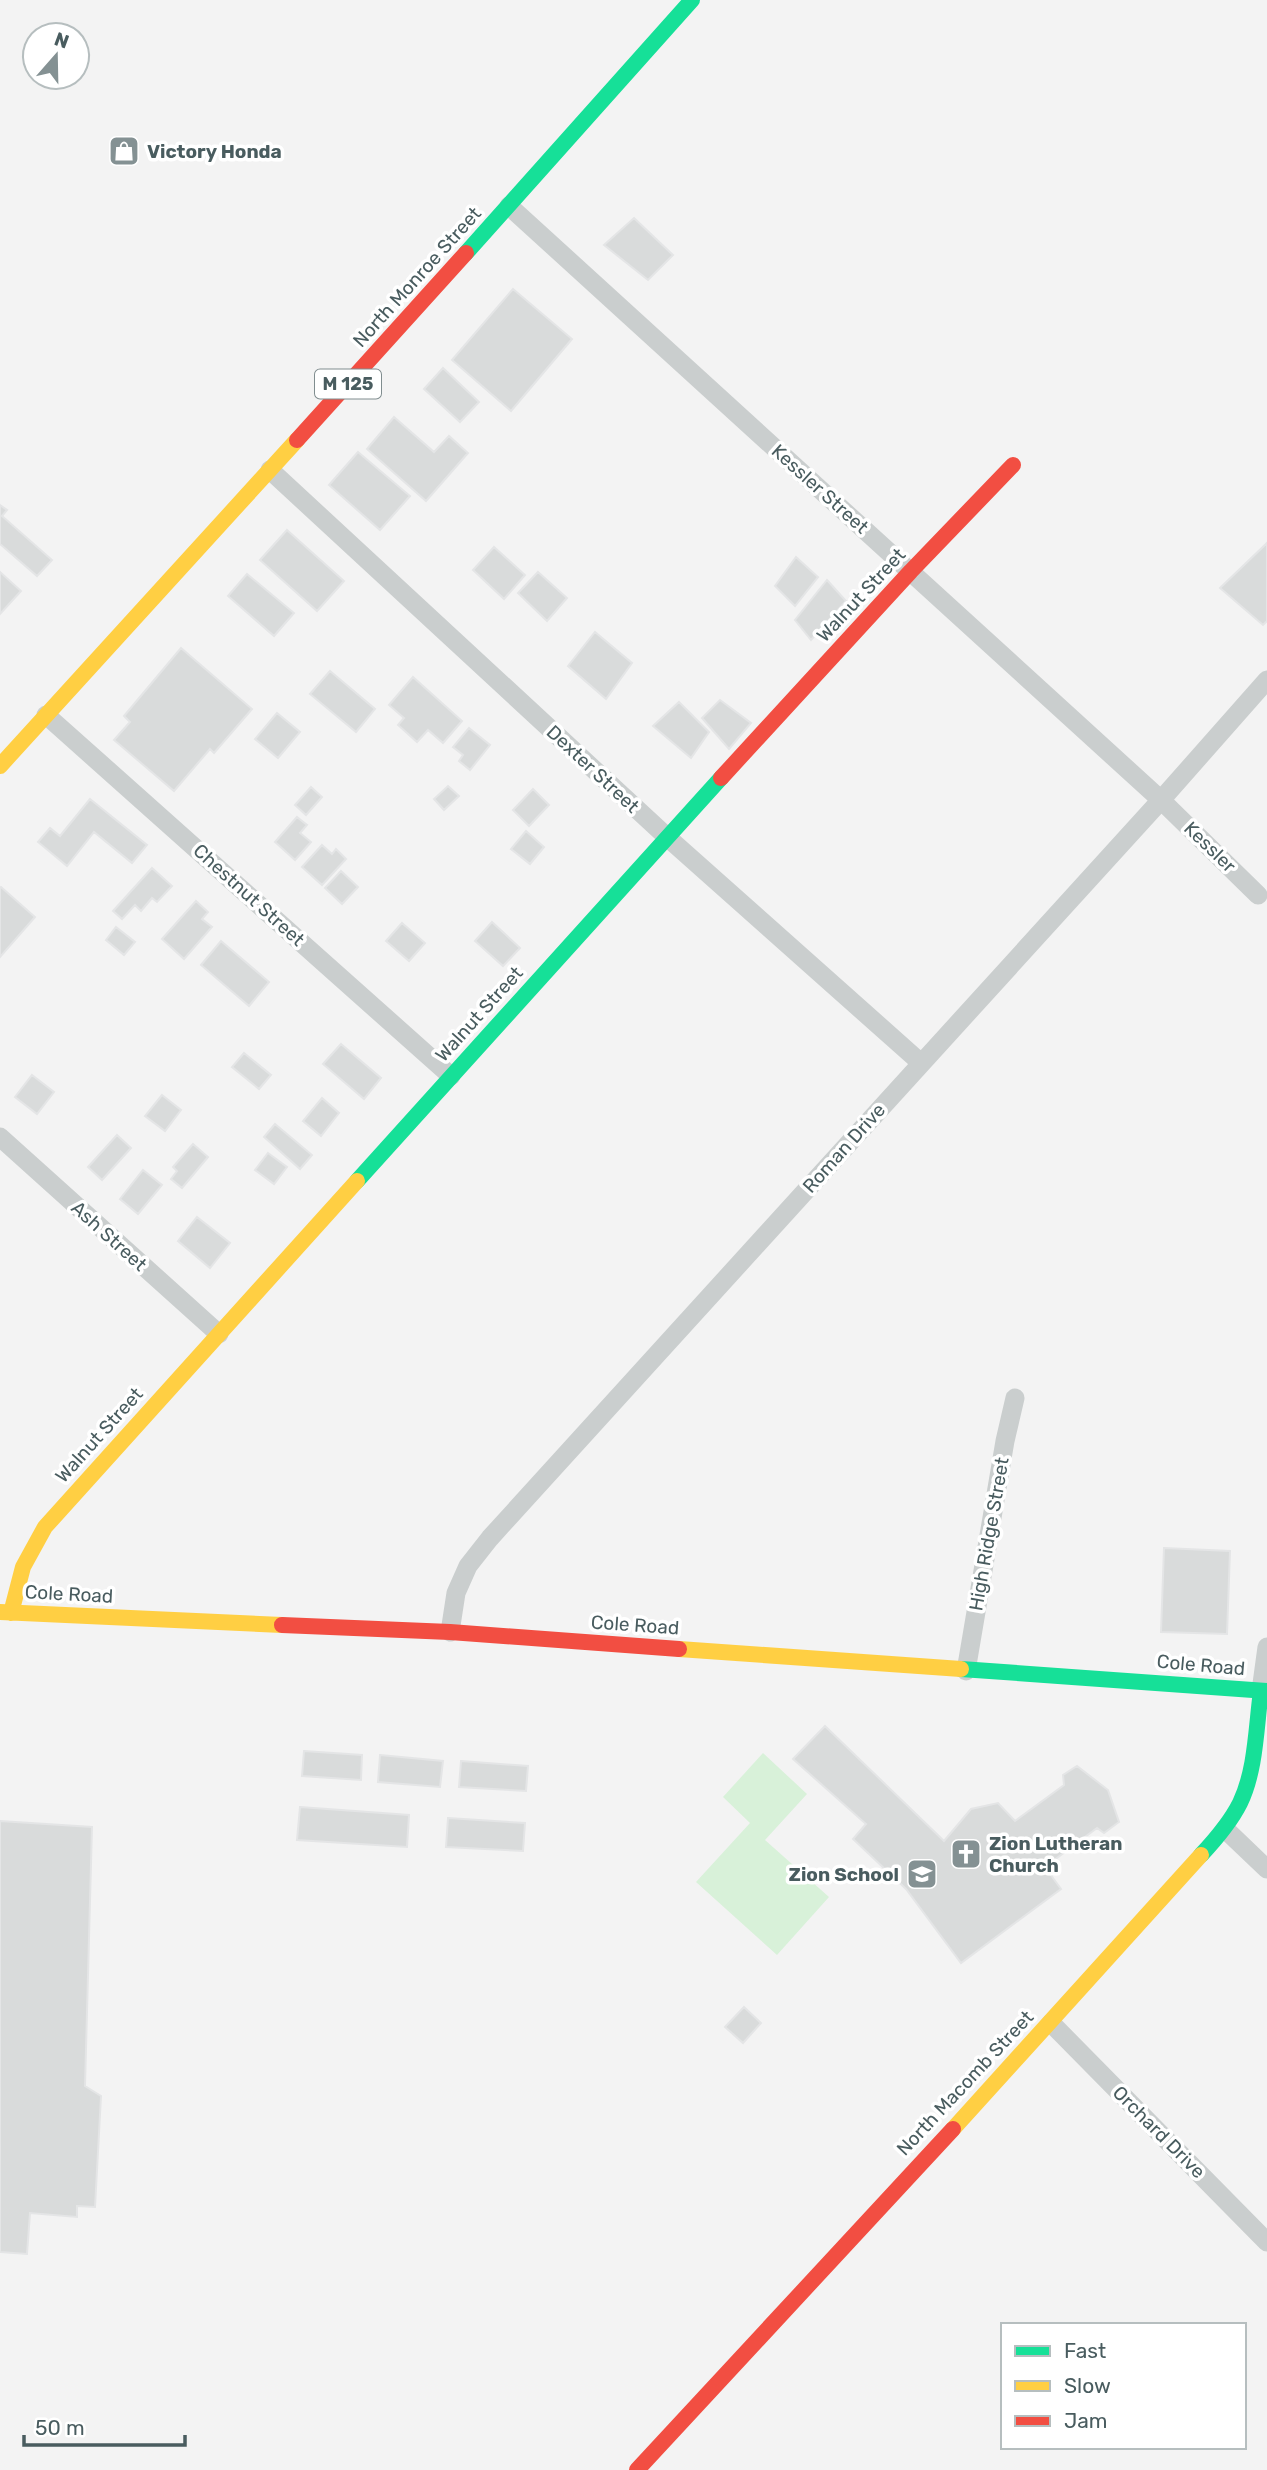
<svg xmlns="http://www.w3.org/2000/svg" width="1267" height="2470" viewBox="0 0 1267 2470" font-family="Rubik,sans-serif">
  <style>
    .green { fill: #d8f1d9 }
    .building { fill: #d9dbdb; stroke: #e4e5e6; stroke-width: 2 }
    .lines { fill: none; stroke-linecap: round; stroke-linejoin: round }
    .street { stroke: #cacece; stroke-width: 19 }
    .fast { stroke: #16e098; stroke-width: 16 }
    .slow { stroke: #ffcf43; stroke-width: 16 }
    .jam { stroke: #f24e42; stroke-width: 16 }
    .labels { text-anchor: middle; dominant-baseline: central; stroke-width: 7; stroke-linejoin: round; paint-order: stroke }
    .shield { fill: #fff; stroke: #808d8f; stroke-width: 2 }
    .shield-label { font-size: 18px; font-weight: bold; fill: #495c5f }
    .poi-label { font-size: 19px; font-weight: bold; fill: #495c5f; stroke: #fff; text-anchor: start }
    .street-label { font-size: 19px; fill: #495c5f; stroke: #fff }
  </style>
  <rect width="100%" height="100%" fill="#f3f3f3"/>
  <path class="green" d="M 763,1753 L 807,1794 L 765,1840 L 829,1897 L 777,1955 L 696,1882 L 750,1823 L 723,1797 Z"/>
  <path class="building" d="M 634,218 L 673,255 L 648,280 L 604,245 Z
    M 513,289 L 572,339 L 511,411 L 452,360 Z
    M 443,368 L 479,402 L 460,422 L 424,389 Z
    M 394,417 L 434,452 L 449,436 L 468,453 L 426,501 L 367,449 Z
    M 358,452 L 410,496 L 380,530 L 329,485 Z
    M 0,505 L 7,510 L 2,516 L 52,560 L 37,576 L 0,544 Z
    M 287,530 L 344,581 L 317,611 L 260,560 Z
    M 1267,543 L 1267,621 L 1263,625 L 1220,588 Z
    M 494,547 L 525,575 L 504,599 L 473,570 Z
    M 796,557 L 818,577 L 795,606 L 775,586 Z
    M 0,572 L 21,591 L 0,614 Z
    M 538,572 L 567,598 L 547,621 L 518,593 Z
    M 247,574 L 294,613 L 274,636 L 228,596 Z
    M 827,580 L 846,601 L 811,640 L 795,620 Z
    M 595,632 L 632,663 L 606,699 L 568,666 Z
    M 181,648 L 252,709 L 214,753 L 210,749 L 174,791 L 114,740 L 130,722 L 124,716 Z
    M 330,671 L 375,709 L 356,732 L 310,694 Z
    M 413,677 L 462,721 L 443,743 L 428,730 L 417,742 L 398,725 L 404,718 L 389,705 Z
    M 720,700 L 751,723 L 729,749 L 702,718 Z
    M 679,702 L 709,732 L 691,758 L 653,726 Z
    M 277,713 L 300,732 L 278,758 L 255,739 Z
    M 469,728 L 490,745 L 470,770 L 459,761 L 463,755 L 453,747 Z
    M 448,786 L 459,796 L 444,810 L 434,799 Z
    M 311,787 L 322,797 L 306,815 L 295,805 Z
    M 533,789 L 549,805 L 529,826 L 513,810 Z
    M 90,799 L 147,845 L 132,863 L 94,832 L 67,866 L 38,842 L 50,828 L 60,836 Z
    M 297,817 L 307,825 L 300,833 L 311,842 L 295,860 L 275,842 Z
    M 526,831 L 544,847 L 530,864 L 511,849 Z
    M 322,845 L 332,854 L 336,849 L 346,859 L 322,885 L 302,867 Z
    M 152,868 L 172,886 L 157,902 L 152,898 L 141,911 L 135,905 L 122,919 L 113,911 Z
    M 341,871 L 358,887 L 342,904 L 325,888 Z
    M 1,887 L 35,917 L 0,957 L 0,888 Z
    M 196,901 L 208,912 L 202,919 L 212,927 L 184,959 L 162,939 Z
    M 492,922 L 520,948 L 503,966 L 475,941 Z
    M 402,923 L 425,943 L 409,961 L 386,941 Z
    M 116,927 L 135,942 L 124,955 L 106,940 Z
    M 221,941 L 269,982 L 249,1006 L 201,965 Z
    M 341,1044 L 381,1078 L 364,1099 L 323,1064 Z
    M 244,1053 L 271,1075 L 259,1089 L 232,1067 Z
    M 32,1075 L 54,1092 L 37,1114 L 15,1097 Z
    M 162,1095 L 181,1110 L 165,1131 L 145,1116 Z
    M 322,1098 L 339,1113 L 321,1136 L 303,1121 Z
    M 275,1124 L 312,1155 L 300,1169 L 264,1137 Z
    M 117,1135 L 131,1148 L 102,1180 L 88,1167 Z
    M 193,1144 L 208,1157 L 182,1188 L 171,1179 L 177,1171 L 173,1167 Z
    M 268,1153 L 287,1167 L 274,1184 L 255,1170 Z
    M 143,1170 L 162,1185 L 138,1214 L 120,1199 Z
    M 197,1217 L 230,1243 L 210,1268 L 178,1241 Z
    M 1164,1548 L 1230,1551 L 1227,1634 L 1161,1632 Z
    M 825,1726 L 944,1841 L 971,1809 L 998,1803 L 1015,1821 L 1064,1785 L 1063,1775 L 1077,1766 L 1108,1790 L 1119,1822 L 1104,1833 L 1097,1828 L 1045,1867 L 1061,1889 L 961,1963 L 906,1889 L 853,1839 L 866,1824 L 793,1759 Z
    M 304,1751 L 362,1755 L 361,1780 L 302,1776 Z
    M 380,1755 L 443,1761 L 440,1787 L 378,1782 Z
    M 461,1761 L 528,1766 L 526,1791 L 459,1787 Z
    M 300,1807 L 409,1815 L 407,1847 L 297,1840 Z
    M 448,1818 L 525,1823 L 523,1851 L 446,1847 Z
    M 0,1821 L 92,1827 L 85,2086 L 101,2096 L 95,2207 L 77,2206 L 77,2217 L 30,2213 L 27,2254 L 0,2252 Z
    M 744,2007 L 761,2023 L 743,2043 L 725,2027 Z"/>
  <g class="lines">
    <path class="street" d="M 509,206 L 1161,800 L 1258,895
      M 270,470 L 667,837 L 921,1063
      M 46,715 L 451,1076
      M 0,1137 L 219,1334
      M 450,1632 L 456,1593 L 468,1566 L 490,1538 L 1161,800 L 1267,680
      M 966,1671 L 1005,1441 L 1015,1398
      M 1261,1691 L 1267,1647
      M 1225,1829 L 1267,1869
      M 1051,2023 L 1267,2242"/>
    <path class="fast" d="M 466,253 L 692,0
      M 357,1181 L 721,778
      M 961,1669 L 1267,1691
      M 1201,1855 C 1216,1839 1230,1823 1240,1803 C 1256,1770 1256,1727 1261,1691"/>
    <path class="slow" d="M 0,766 L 297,440
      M 0,1612 L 282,1625
      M 11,1613 L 23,1567 L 45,1527 L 357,1181
      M 679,1649 L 961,1669
      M 953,2129 L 1201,1855"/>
    <path class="jam" d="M 297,440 L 466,253
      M 721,778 L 911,571 L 1013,465
      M 282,1625 L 450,1632 L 679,1649
      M 637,2470 L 953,2129"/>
  </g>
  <defs>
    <g id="shop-square" transform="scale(1.575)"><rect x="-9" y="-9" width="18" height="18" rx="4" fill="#849193" stroke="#fff"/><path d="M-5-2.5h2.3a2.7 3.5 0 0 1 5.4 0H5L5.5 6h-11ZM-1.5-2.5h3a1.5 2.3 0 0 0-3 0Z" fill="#fff"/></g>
    <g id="church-square" transform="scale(1.575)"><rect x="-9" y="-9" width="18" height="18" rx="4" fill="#849193" stroke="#fff"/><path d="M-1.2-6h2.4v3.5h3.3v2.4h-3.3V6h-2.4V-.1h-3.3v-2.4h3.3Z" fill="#fff"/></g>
    <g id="school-square" transform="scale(1.575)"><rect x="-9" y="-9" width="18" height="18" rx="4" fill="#849193" stroke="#fff"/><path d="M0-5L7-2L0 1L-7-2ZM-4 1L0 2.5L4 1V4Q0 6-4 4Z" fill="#fff"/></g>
  </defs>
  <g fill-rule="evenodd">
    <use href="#shop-square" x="124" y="151"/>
    <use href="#church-square" x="966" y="1854"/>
    <use href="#school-square" x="922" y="1874"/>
  </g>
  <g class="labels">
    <rect class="shield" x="315" y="369.5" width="66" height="29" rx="5"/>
    <g class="shield-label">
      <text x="348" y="384">M 125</text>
    </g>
    <g class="poi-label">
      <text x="147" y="151">Victory Honda</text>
      <text x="989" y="1843">Zion Lutheran<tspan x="989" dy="22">Church</tspan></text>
      <text x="899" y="1874" text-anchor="end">Zion School</text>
    </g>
    <g class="street-label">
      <text transform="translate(417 277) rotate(-48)">North Monroe Street</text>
      <text transform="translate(820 489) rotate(42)">Kessler Street</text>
      <text transform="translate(861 595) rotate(-47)">Walnut Street</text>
      <text transform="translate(593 769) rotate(43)">Dexter Street</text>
      <text transform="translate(1210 847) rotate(44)">Kessler</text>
      <text transform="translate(249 895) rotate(42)">Chestnut Street</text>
      <text transform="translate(479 1014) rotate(-48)">Walnut Street</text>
      <text transform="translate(844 1148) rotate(-48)">Roman Drive</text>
      <text transform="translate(109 1236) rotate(42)">Ash Street</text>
      <text transform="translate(99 1435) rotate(-48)">Walnut Street</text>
      <text transform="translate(989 1534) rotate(-80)">High Ridge Street</text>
      <text transform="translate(69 1594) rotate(3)">Cole Road</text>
      <text transform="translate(635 1625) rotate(4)">Cole Road</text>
      <text transform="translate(1201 1665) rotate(5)">Cole Road</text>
      <text transform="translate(965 2083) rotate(-47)">North Macomb Street</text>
      <text transform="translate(1159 2132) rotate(45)">Orchard Drive</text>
    </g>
  </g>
  <rect x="1001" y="2323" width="245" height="126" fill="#ffffff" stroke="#b6bebf" stroke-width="2"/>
  <rect x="1015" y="2346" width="35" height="10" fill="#16e098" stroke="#b6bebf" stroke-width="2"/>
  <text x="1064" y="2358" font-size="21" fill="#495c5f">Fast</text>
  <rect x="1015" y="2381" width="35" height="10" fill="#ffcf43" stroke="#b6bebf" stroke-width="2"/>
  <text x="1064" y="2393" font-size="21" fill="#495c5f">Slow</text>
  <rect x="1015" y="2416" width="35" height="10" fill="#f24e42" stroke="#b6bebf" stroke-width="2"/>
  <text x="1064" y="2428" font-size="21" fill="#495c5f">Jam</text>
  <g transform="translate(56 56) rotate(20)"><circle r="33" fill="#ffffff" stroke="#b6bebf" stroke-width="2"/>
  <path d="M0-5L12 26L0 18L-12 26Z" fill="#849193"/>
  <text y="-10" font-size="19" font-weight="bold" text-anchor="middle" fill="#495c5f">N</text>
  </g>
  <path d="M24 2435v10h161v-10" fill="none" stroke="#495c5f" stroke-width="3.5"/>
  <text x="35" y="2435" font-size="21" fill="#495c5f" stroke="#ffffff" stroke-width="5" paint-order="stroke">50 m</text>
</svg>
